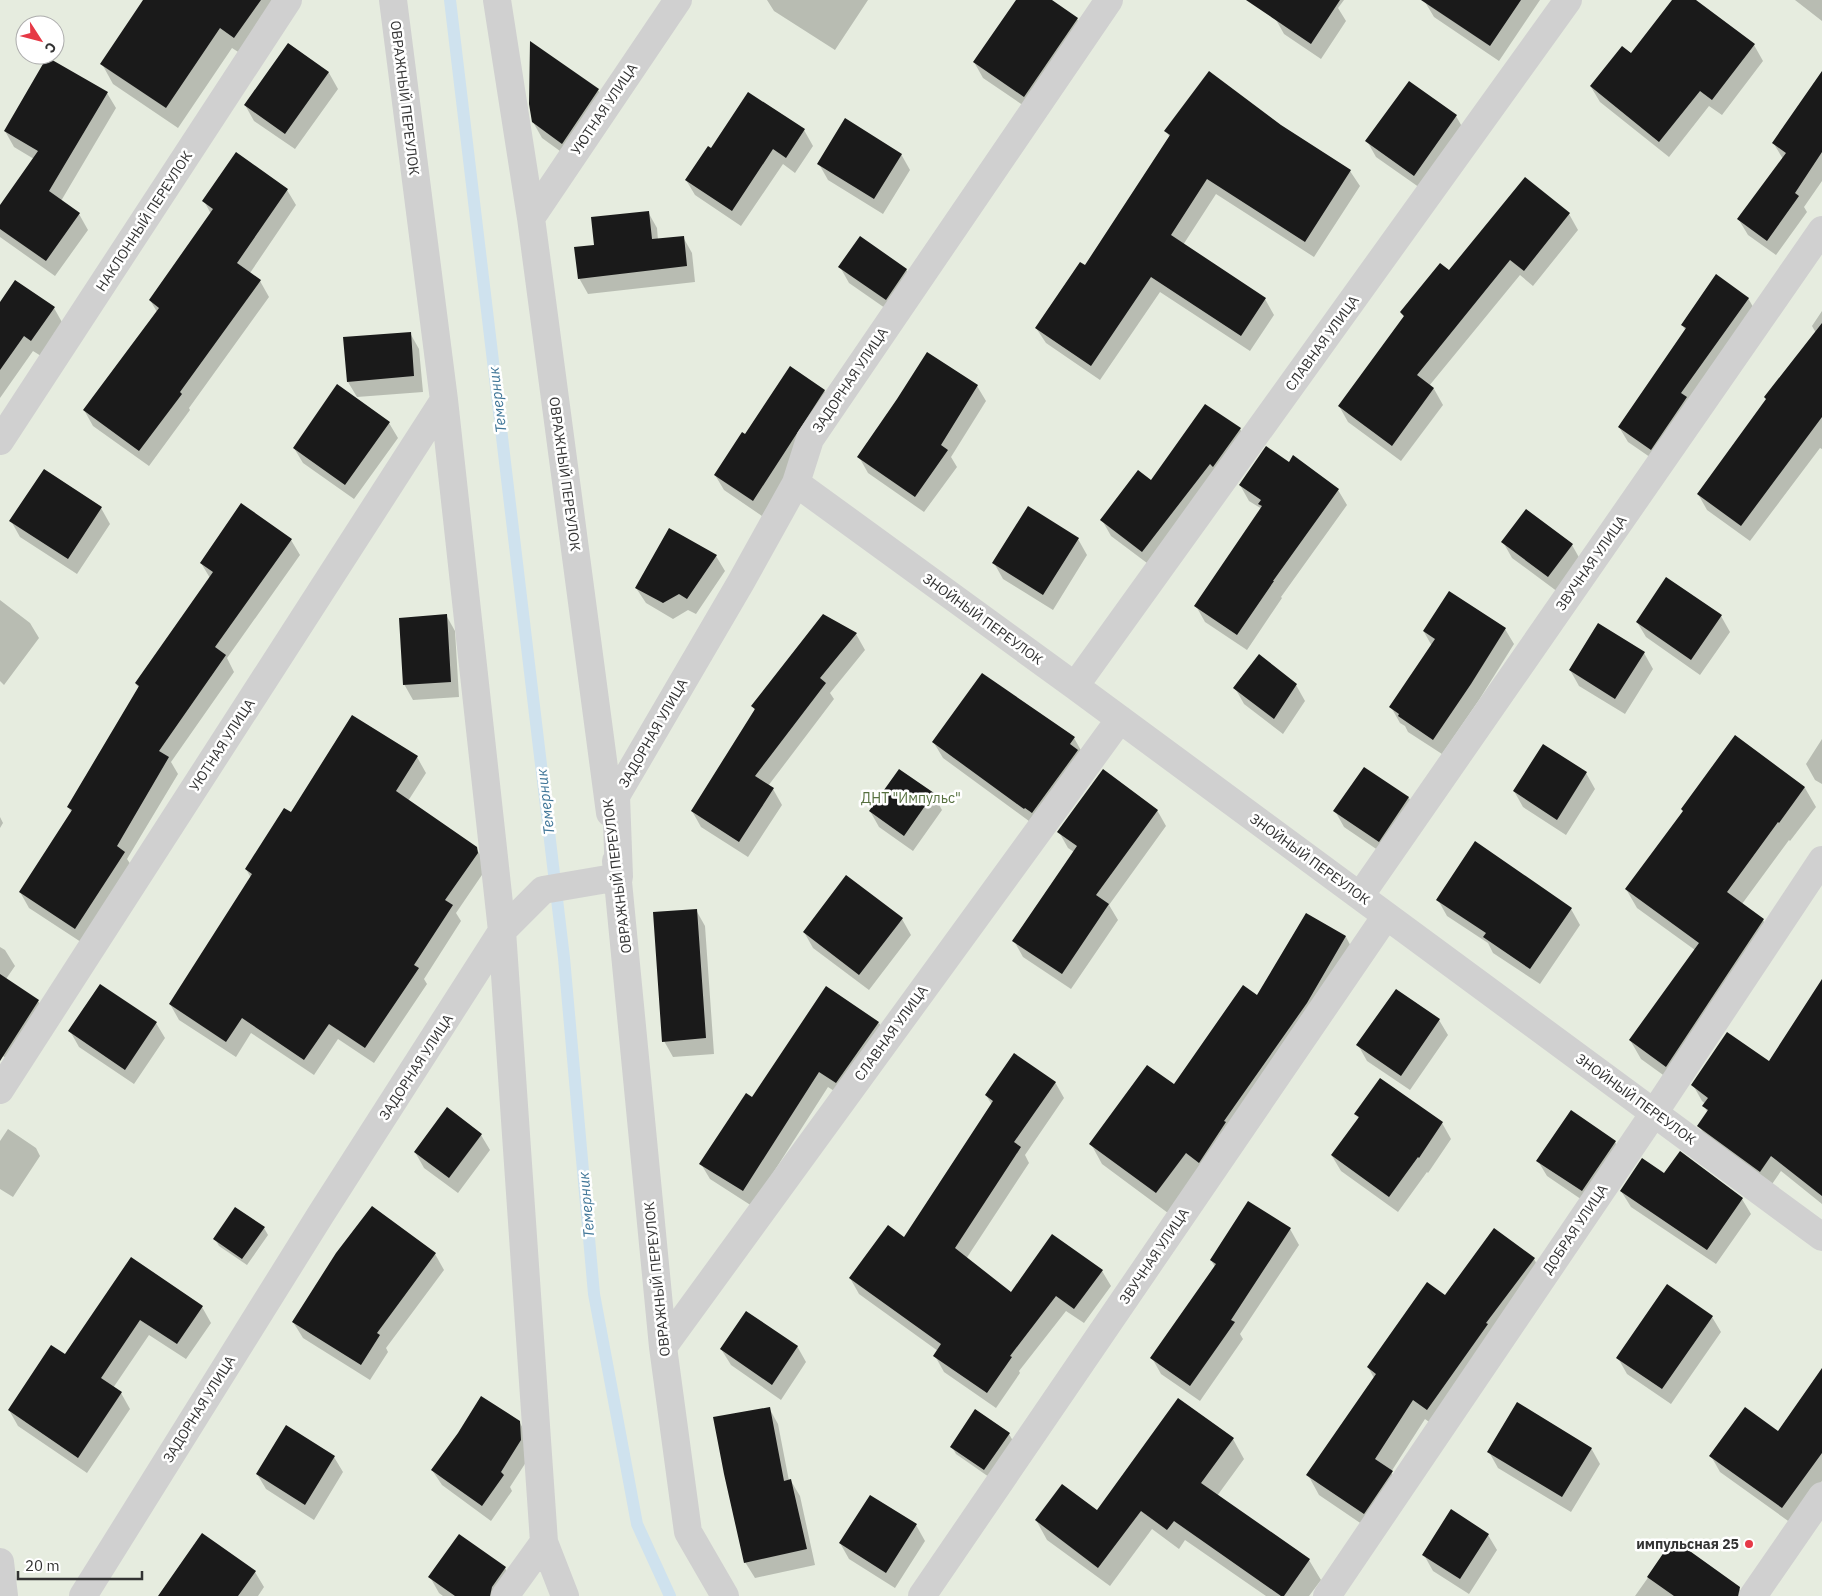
<svg xmlns="http://www.w3.org/2000/svg" width="1822" height="1596" viewBox="0 0 1822 1596" font-family="'IBM Plex Sans',sans-serif">
  <style>
    .green { fill: #e6ecdf; fill-rule: evenodd }
    .shadow { fill: #0003 }
    .lines { fill: none; stroke-linecap: round; stroke-linejoin: round }
    .stream { stroke: #cfe2ee; stroke-width: 12 }
    .building { fill: #1a1a1a }
    .minor { stroke: #d0d0d0; stroke-width: 28 }
    .poi-dot { fill: #e63946; stroke: #fff; stroke-width: 2 }
    .labels { text-anchor: middle; dominant-baseline: central; stroke-width: 5; stroke-linejoin: round; paint-order: stroke }
    .street-label { font-size: 14px; fill: #333; stroke: #fff }
    .park-label { font-size: 14px; fill: #56703f; stroke: #fff }
    .poi-label { font-size: 14px; font-weight: bold; fill: #333; stroke: #fff; text-anchor: end }
    .water-label { font-size: 15px; font-style: italic; fill: #3f7597; stroke: #fff }
  </style>
  <rect width="100%" height="100%" fill="#fff"/>
  <path class="green" d="M 0,0 L 1822,0 L 1822,1596 L 0,1596 ZM 25,25 L 55,25 L 55,55 L 25,55 Z"/>
  <path class="shadow" d="M 159,0 L 286,0 L 246,57 L 232,48 L 178,128 L 113,84 L 102,64 Z
    M 767,0 L 868,0 L 835,50 L 774,11 Z
    M 1017,0 L 1050,0 L 1077,19 L 1086,34 L 1033,112 L 983,78 L 974,62 Z
    M 1287,0 L 1344,0 L 1338,8 L 1346,21 L 1321,59 L 1284,34 L 1275,18 Z
    M 1426,0 L 1540,0 L 1499,61 L 1434,17 L 1425,2 Z
    M 1673,0 L 1694,0 L 1754,45 L 1763,61 L 1722,115 L 1709,106 L 1669,157 L 1600,102 L 1591,87 L 1632,55 Z
    M 1795,0 L 1822,0 L 1822,21 Z
    M 289,44 L 329,73 L 338,89 L 295,149 L 254,121 L 245,105 Z
    M 1822,73 L 1822,181 L 1804,207 L 1807,212 L 1776,255 L 1748,235 L 1739,220 L 1783,159 L 1774,144 Z
    M 598,90 L 607,106 L 571,159 L 542,138 L 533,122 Z
    M 107,93 L 116,108 L 61,201 L 79,214 L 88,230 L 55,276 L 0,237 L 0,207 L 34,159 L 14,147 L 5,131 Z
    M 1456,116 L 1465,132 L 1423,190 L 1376,157 L 1367,141 Z
    M 1281,126 L 1350,171 L 1360,186 L 1314,257 L 1216,194 L 1183,245 L 1265,299 L 1274,315 L 1250,351 L 1160,292 L 1100,380 L 1046,343 L 1036,328 L 1085,267 L 1170,138 L 1166,131 Z
    M 804,130 L 813,146 L 795,173 L 783,164 L 741,226 L 695,195 L 686,180 L 712,149 Z
    M 901,154 L 910,170 L 883,214 L 828,180 L 819,164 Z
    M 1525,178 L 1569,214 L 1578,230 L 1533,286 L 1520,275 L 1429,386 L 1434,389 L 1443,405 L 1401,461 L 1348,422 L 1339,406 L 1405,318 L 1401,313 L 1449,272 Z
    M 287,190 L 296,205 L 250,273 L 260,281 L 269,297 L 189,408 L 190,410 L 149,466 L 93,426 L 84,410 L 157,312 L 150,300 L 211,214 L 204,201 Z
    M 648,212 L 657,228 L 658,240 L 683,237 L 692,253 L 695,282 L 588,294 L 579,278 L 596,246 Z
    M 840,267 L 906,269 L 915,285 L 895,315 L 849,283 Z
    M 16,282 L 54,308 L 63,324 L 41,356 L 33,351 L 0,398 L 0,304 Z
    M 1748,298 L 1757,314 L 1660,464 L 1628,442 L 1619,427 L 1686,331 L 1682,325 Z
    M 1822,311 L 1822,449 L 1820,448 L 1750,541 L 1707,510 L 1698,494 L 1816,333 L 1812,326 Z
    M 410,333 L 419,349 L 423,392 L 357,397 L 348,382 Z
    M 977,386 L 986,401 L 951,457 L 957,467 L 924,512 L 868,473 L 859,457 Z
    M 824,390 L 833,406 L 762,516 L 724,490 L 715,475 L 745,436 Z
    M 389,423 L 398,438 L 354,499 L 303,463 L 294,448 Z
    M 1240,429 L 1249,445 L 1151,566 L 1111,536 L 1102,520 L 1152,482 Z
    M 1289,464 L 1338,490 L 1347,505 L 1281,597 L 1282,598 L 1247,650 L 1205,622 L 1196,606 L 1262,509 L 1249,501 L 1240,485 Z
    M 101,508 L 110,524 L 77,574 L 20,537 L 11,521 Z
    M 1526,511 L 1572,545 L 1581,561 L 1558,592 L 1512,558 L 1503,542 Z
    M 1078,539 L 1087,555 L 1053,610 L 1003,579 L 994,563 Z
    M 291,540 L 300,555 L 227,658 L 234,672 L 171,762 L 178,774 L 127,859 L 133,868 L 84,944 L 29,908 L 20,892 L 72,813 L 68,807 L 139,688 L 136,684 L 210,578 L 201,563 Z
    M 716,556 L 725,571 L 696,614 L 688,610 L 673,619 L 646,603 L 636,588 Z
    M 0,600 L 30,623 L 39,638 L 4,685 L 0,681 Z
    M 446,615 L 455,631 L 459,697 L 413,700 L 404,684 Z
    M 1721,616 L 1730,632 L 1700,675 L 1646,637 L 1637,622 Z
    M 1505,629 L 1514,644 L 1479,700 L 1442,754 L 1408,732 L 1405,726 L 1400,723 L 1391,707 L 1432,646 L 1424,632 Z
    M 856,634 L 865,650 L 830,693 L 834,699 L 768,786 L 773,789 L 782,805 L 748,857 L 701,827 L 692,811 L 755,711 L 753,707 Z
    M 1644,653 L 1653,669 L 1625,714 L 1579,686 L 1570,670 Z
    M 1296,685 L 1305,701 L 1283,734 L 1244,704 L 1235,688 Z
    M 1736,737 L 1805,788 L 1816,807 L 1790,841 L 1789,840 L 1742,904 L 1763,920 L 1774,939 L 1677,1085 L 1641,1059 L 1630,1040 L 1695,950 L 1637,908 L 1626,889 L 1684,811 Z
    M 1074,738 L 1083,754 L 1033,824 L 943,758 L 934,743 Z
    M 1822,739 L 1822,784 L 1815,780 L 1806,764 Z
    M 417,757 L 426,773 L 408,801 L 476,848 L 486,864 L 486,869 L 456,913 L 461,921 L 424,979 L 427,984 L 374,1063 L 338,1039 L 314,1075 L 251,1033 L 236,1057 L 179,1020 L 170,1004 L 251,878 L 246,869 L 291,814 Z
    M 1364,768 L 1409,798 L 1418,814 L 1388,857 L 1344,827 L 1335,811 Z
    M 1586,773 L 1595,789 L 1566,835 L 1523,807 L 1514,791 Z
    M 933,794 L 942,810 L 913,851 L 879,827 L 870,811 Z
    M 1157,810 L 1166,826 L 1109,905 L 1118,920 L 1071,989 L 1023,957 L 1014,941 L 1074,852 L 1068,848 L 1059,832 Z
    M 0,817 L 3,823 L 0,828 Z
    M 1438,900 L 1571,909 L 1580,925 L 1540,984 L 1493,953 L 1488,943 L 1447,916 Z
    M 696,910 L 705,926 L 714,1054 L 673,1057 L 664,1041 Z
    M 1306,914 L 1346,937 L 1357,958 L 1168,1213 L 1102,1164 L 1091,1144 L 1174,1086 L 1257,997 Z
    M 902,919 L 911,935 L 869,990 L 813,948 L 804,932 Z
    M 0,947 L 5,950 L 15,966 L 6,979 L 38,1001 L 48,1016 L 16,1065 L 0,1054 Z
    M 1822,981 L 1822,1204 L 1781,1171 L 1770,1187 L 1708,1141 L 1699,1126 L 1708,1113 L 1704,1106 L 1706,1104 L 1702,1101 L 1693,1085 L 1769,1062 Z
    M 1439,1020 L 1448,1035 L 1410,1090 L 1367,1061 L 1358,1045 Z
    M 156,1023 L 165,1038 L 134,1084 L 79,1047 L 70,1031 Z
    M 879,1023 L 888,1038 L 845,1098 L 828,1087 L 752,1206 L 710,1179 L 701,1164 L 752,1098 Z
    M 1055,1082 L 1064,1098 L 1025,1155 L 1029,1163 L 966,1259 L 1012,1294 L 1102,1271 L 1111,1286 L 1084,1323 L 1066,1311 L 1019,1371 L 1020,1373 L 996,1408 L 944,1372 L 935,1356 L 938,1351 L 859,1294 L 850,1278 L 905,1238 L 992,1105 L 986,1095 Z
    M 1356,1114 L 1442,1123 L 1451,1139 L 1428,1173 L 1427,1172 L 1398,1212 L 1341,1171 L 1332,1156 L 1359,1119 Z
    M 8,1129 L 36,1148 L 40,1156 L 13,1197 L 0,1189 L 0,1141 Z
    M 481,1135 L 490,1150 L 458,1193 L 424,1168 L 415,1152 Z
    M 1615,1142 L 1624,1157 L 1591,1206 L 1547,1176 L 1538,1161 Z
    M 1665,1175 L 1742,1199 L 1751,1214 L 1716,1264 L 1631,1207 L 1621,1191 Z
    M 264,1228 L 268,1235 L 247,1265 L 219,1246 L 215,1239 Z
    M 1290,1229 L 1299,1245 L 1240,1334 L 1243,1339 L 1200,1401 L 1161,1374 L 1152,1358 L 1215,1267 L 1211,1260 Z
    M 435,1254 L 444,1270 L 386,1348 L 388,1352 L 370,1380 L 303,1338 L 293,1322 Z
    M 131,1259 L 202,1307 L 211,1323 L 186,1359 L 149,1335 L 113,1388 L 121,1393 L 130,1409 L 87,1473 L 18,1426 L 9,1410 L 65,1356 Z
    M 1534,1259 L 1545,1279 L 1439,1429 L 1425,1419 L 1391,1472 L 1403,1492 L 1375,1533 L 1319,1495 L 1308,1475 L 1374,1378 L 1368,1367 L 1445,1296 Z
    M 1712,1317 L 1721,1332 L 1671,1404 L 1627,1374 L 1618,1358 Z
    M 797,1346 L 806,1362 L 781,1400 L 731,1365 L 721,1349 Z
    M 1822,1370 L 1822,1481 L 1791,1523 L 1720,1472 L 1711,1456 L 1778,1432 Z
    M 769,1408 L 778,1424 L 789,1481 L 791,1481 L 800,1496 L 815,1565 L 755,1578 L 745,1562 Z
    M 519,1421 L 528,1438 L 530,1456 L 510,1487 L 512,1491 L 491,1521 L 442,1485 L 432,1470 Z
    M 1009,1434 L 1013,1441 L 989,1477 L 956,1454 L 952,1447 Z
    M 1233,1439 L 1244,1459 L 1217,1496 L 1309,1560 L 1321,1580 L 1309,1596 L 1266,1596 L 1185,1540 L 1179,1549 L 1152,1529 L 1110,1586 L 1047,1540 L 1036,1520 L 1097,1512 Z
    M 1591,1448 L 1600,1464 L 1571,1512 L 1498,1468 L 1489,1452 Z
    M 334,1457 L 343,1472 L 314,1520 L 266,1489 L 257,1474 Z
    M 916,1525 L 925,1541 L 895,1588 L 849,1559 L 840,1543 Z
    M 1488,1535 L 1497,1550 L 1469,1594 L 1433,1571 L 1424,1555 Z
    M 459,1536 L 505,1568 L 514,1584 L 506,1596 L 443,1596 L 439,1593 L 430,1577 Z
    M 1674,1541 L 1738,1587 L 1744,1596 L 1635,1596 Z
    M 255,1572 L 264,1587 L 258,1596 L 164,1596 Z"/>
  <g class="lines">
    <path class="stream" d="M 450,0 L 564,958 L 594,1294 L 637,1524 L 670,1596"/>
  </g>
  <path class="building" d="M 143,0 L 261,0 L 234,38 L 220,28 L 166,108 L 100,64 Z
    M 1016,0 L 1052,0 L 1078,18 L 1024,97 L 973,62 Z
    M 1246,0 L 1340,0 L 1311,44 Z
    M 1421,0 L 1521,0 L 1490,46 Z
    M 1672,0 L 1696,0 L 1755,44 L 1712,100 L 1700,91 L 1659,142 L 1590,86 L 1622,46 L 1631,53 Z
    M 530,41 L 599,89 L 562,144 L 532,122 L 529,104 Z
    M 288,43 L 329,72 L 285,134 L 244,105 Z
    M 47,57 L 108,92 L 49,191 L 80,213 L 46,261 L 0,229 L 0,205 L 38,151 L 4,131 Z
    M 1209,71 L 1281,125 L 1351,170 L 1305,242 L 1207,179 L 1171,235 L 1266,298 L 1241,336 L 1151,277 L 1091,366 L 1035,328 L 1080,262 L 1085,265 L 1170,135 L 1164,131 Z
    M 1822,71 L 1822,152 L 1795,193 L 1799,196 L 1767,241 L 1737,219 L 1786,153 L 1772,143 Z
    M 1409,81 L 1457,115 L 1414,176 L 1365,141 Z
    M 748,92 L 805,129 L 786,158 L 773,149 L 732,211 L 685,180 L 708,146 L 711,148 Z
    M 845,118 L 902,154 L 874,199 L 817,164 Z
    M 236,152 L 288,189 L 237,263 L 261,280 L 180,392 L 182,394 L 139,451 L 83,410 L 159,308 L 149,300 L 213,209 L 202,201 Z
    M 1525,177 L 1570,213 L 1524,271 L 1510,260 L 1417,375 L 1434,388 L 1392,446 L 1338,406 L 1404,316 L 1400,312 L 1440,263 L 1449,270 Z
    M 649,211 L 652,239 L 684,236 L 687,266 L 578,279 L 574,247 L 594,245 L 591,217 Z
    M 860,236 L 907,269 L 886,300 L 838,267 Z
    M 1716,274 L 1749,298 L 1681,393 L 1687,397 L 1651,450 L 1618,427 L 1686,328 L 1681,325 Z
    M 15,280 L 55,307 L 31,341 L 24,336 L 0,370 L 0,302 Z
    M 1822,323 L 1822,417 L 1741,526 L 1697,494 L 1766,399 L 1764,397 Z
    M 411,332 L 414,376 L 347,382 L 343,337 Z
    M 927,352 L 978,385 L 941,445 L 948,450 L 915,497 L 857,457 L 897,399 Z
    M 790,366 L 825,390 L 753,501 L 714,475 L 742,432 L 745,434 Z
    M 337,384 L 390,422 L 345,485 L 293,448 Z
    M 1205,404 L 1241,428 L 1213,467 L 1210,464 L 1142,552 L 1100,520 L 1138,470 L 1151,480 Z
    M 1266,446 L 1289,462 L 1293,455 L 1339,489 L 1273,581 L 1274,581 L 1237,635 L 1194,606 L 1262,506 L 1258,504 L 1261,500 L 1239,485 Z
    M 44,469 L 102,507 L 68,559 L 9,521 Z
    M 241,503 L 292,539 L 215,647 L 226,655 L 159,751 L 169,757 L 117,846 L 125,852 L 75,929 L 19,892 L 72,810 L 67,807 L 139,686 L 135,683 L 213,572 L 200,563 Z
    M 1028,506 L 1079,538 L 1043,595 L 992,563 Z
    M 1526,509 L 1573,544 L 1548,577 L 1501,542 Z
    M 669,528 L 717,555 L 687,599 L 679,594 L 663,603 L 635,588 Z
    M 1666,577 L 1722,615 L 1691,660 L 1636,622 Z
    M 1449,591 L 1506,628 L 1471,684 L 1433,740 L 1398,716 L 1399,714 L 1389,707 L 1435,639 L 1423,631 Z
    M 447,614 L 451,682 L 403,685 L 399,618 Z
    M 823,614 L 857,633 L 820,678 L 826,683 L 755,776 L 774,788 L 739,842 L 691,811 L 755,709 L 751,706 Z
    M 1598,623 L 1645,652 L 1615,699 L 1569,670 Z
    M 1259,654 L 1297,684 L 1274,719 L 1233,688 Z
    M 982,673 L 1075,737 L 1070,744 L 1078,750 L 1032,813 L 1025,808 L 1024,809 L 932,742 Z
    M 352,715 L 418,756 L 396,791 L 477,847 L 478,853 L 445,900 L 453,905 L 414,965 L 419,968 L 365,1048 L 329,1024 L 304,1060 L 242,1018 L 226,1042 L 169,1004 L 252,874 L 245,869 L 284,808 L 291,812 Z
    M 1735,735 L 1805,787 L 1779,823 L 1778,822 L 1727,892 L 1764,919 L 1666,1067 L 1629,1040 L 1699,943 L 1625,889 L 1683,811 L 1681,809 Z
    M 1543,744 L 1587,772 L 1557,820 L 1513,791 Z
    M 1364,767 L 1409,797 L 1379,842 L 1333,811 Z
    M 899,769 L 934,793 L 904,836 L 869,811 Z
    M 1103,769 L 1158,810 L 1096,895 L 1109,904 L 1062,974 L 1012,941 L 1077,846 L 1057,832 Z
    M 1475,841 L 1572,908 L 1530,969 L 1483,937 L 1486,933 L 1436,900 Z
    M 846,875 L 903,918 L 859,975 L 803,932 Z
    M 697,909 L 706,1038 L 662,1042 L 653,912 Z
    M 1306,913 L 1346,936 L 1307,1003 L 1224,1121 L 1226,1122 L 1199,1163 L 1186,1153 L 1156,1193 L 1089,1144 L 1147,1065 L 1174,1084 L 1243,985 L 1257,995 Z
    M 0,974 L 39,1000 L 0,1061 Z
    M 1822,979 L 1822,1196 L 1771,1156 L 1760,1172 L 1697,1126 L 1708,1110 L 1702,1106 L 1708,1098 L 1691,1085 L 1727,1032 L 1769,1061 Z
    M 100,984 L 157,1022 L 125,1070 L 68,1031 Z
    M 826,986 L 879,1022 L 836,1083 L 819,1072 L 743,1191 L 699,1164 L 746,1093 L 752,1097 Z
    M 1396,989 L 1440,1019 L 1401,1076 L 1356,1045 Z
    M 1014,1053 L 1056,1082 L 1014,1142 L 1021,1147 L 955,1248 L 1011,1292 L 1052,1234 L 1103,1270 L 1074,1309 L 1056,1296 L 1010,1356 L 1012,1357 L 987,1393 L 933,1356 L 941,1344 L 849,1278 L 888,1225 L 904,1237 L 993,1101 L 985,1095 Z
    M 1380,1078 L 1443,1122 L 1419,1158 L 1418,1157 L 1389,1197 L 1331,1155 L 1359,1117 L 1354,1114 Z
    M 447,1107 L 482,1134 L 449,1178 L 414,1152 Z
    M 1571,1110 L 1616,1141 L 1582,1191 L 1536,1161 Z
    M 1680,1151 L 1743,1198 L 1707,1250 L 1620,1191 L 1642,1158 L 1664,1173 Z
    M 1248,1201 L 1291,1228 L 1231,1320 L 1235,1322 L 1190,1386 L 1150,1358 L 1216,1264 L 1210,1260 Z
    M 372,1206 L 436,1253 L 377,1333 L 380,1335 L 361,1365 L 292,1322 L 336,1253 Z
    M 235,1207 L 265,1227 L 242,1259 L 213,1239 Z
    M 1494,1228 L 1535,1258 L 1486,1323 L 1488,1324 L 1427,1410 L 1413,1400 L 1375,1459 L 1393,1471 L 1364,1514 L 1306,1475 L 1376,1374 L 1367,1367 L 1427,1282 L 1445,1295 Z
    M 131,1257 L 203,1306 L 177,1344 L 140,1320 L 101,1378 L 122,1392 L 78,1458 L 8,1410 L 51,1345 L 65,1354 Z
    M 1667,1284 L 1713,1316 L 1662,1389 L 1616,1358 Z
    M 746,1311 L 798,1346 L 772,1385 L 720,1349 Z
    M 1822,1368 L 1822,1453 L 1782,1508 L 1709,1456 L 1745,1407 L 1778,1431 Z
    M 481,1396 L 520,1421 L 521,1440 L 501,1472 L 504,1475 L 482,1506 L 431,1470 L 458,1433 Z
    M 1178,1398 L 1234,1438 L 1201,1483 L 1310,1559 L 1284,1596 L 1281,1596 L 1174,1521 L 1167,1530 L 1141,1511 L 1098,1568 L 1035,1520 L 1062,1484 L 1097,1510 Z
    M 1517,1402 L 1592,1448 L 1562,1497 L 1487,1452 Z
    M 770,1407 L 784,1481 L 791,1479 L 807,1549 L 744,1563 L 724,1474 L 713,1417 Z
    M 975,1409 L 1010,1433 L 984,1470 L 950,1447 Z
    M 286,1425 L 335,1456 L 305,1505 L 256,1474 Z
    M 870,1495 L 917,1524 L 886,1573 L 839,1543 Z
    M 1451,1509 L 1489,1534 L 1460,1579 L 1422,1555 Z
    M 202,1533 L 256,1571 L 238,1596 L 158,1596 Z
    M 459,1534 L 506,1567 L 492,1587 L 490,1596 L 455,1596 L 428,1577 Z
    M 1673,1539 L 1740,1587 L 1738,1596 L 1674,1596 L 1647,1577 Z"/>
  <g class="lines">
    <path class="minor" d="M 393,0 L 444,400 L 502,931 L 544,1542 L 565,1596
      M 497,0 L 531,218 L 610,813
      M 531,218 L 678,0
      M 0,441 L 288,0
      M 796,483 L 1075,686 L 1822,1237
      M 1075,686 L 1568,0
      M 616,861 L 663,1347 L 688,1532 L 725,1596
      M 1360,896 L 1822,230
      M 0,1090 L 444,400
      M 663,1347 L 1120,719
      M 0,1562 L 4,1596
      M 83,1596 L 321,1214 L 502,931 L 543,890 L 619,877 L 616,796 L 741,582 L 796,483 L 810,439 L 1109,0
      M 505,1596 L 544,1542
      M 922,1596 L 1386,916
      M 1327,1596 L 1654,1113 L 1822,860
      M 1753,1596 L 1822,1496"/>
  </g>
  <circle class="poi-dot" cx="1749" cy="1544" r="5"/>
  <g class="labels">
    <g class="street-label">
      <text transform="translate(405 98) rotate(83)">ОВРАЖНЫЙ ПЕРЕУЛОК</text>
      <text transform="translate(604 109) rotate(-56)">УЮТНАЯ УЛИЦА</text>
      <text transform="translate(144 221) rotate(-57)">НАКЛОННЫЙ ПЕРЕУЛОК</text>
      <text transform="translate(1322 343) rotate(-54)">СЛАВНАЯ УЛИЦА</text>
      <text transform="translate(850 380) rotate(-56)">ЗАДОРНАЯ УЛИЦА</text>
      <text transform="translate(565 474) rotate(82)">ОВРАЖНЫЙ ПЕРЕУЛОК</text>
      <text transform="translate(1591 563) rotate(-55)">ЗВУЧНАЯ УЛИЦА</text>
      <text transform="translate(983 619) rotate(36)">ЗНОЙНЫЙ ПЕРЕУЛОК</text>
      <text transform="translate(653 733) rotate(-60)">ЗАДОРНАЯ УЛИЦА</text>
      <text transform="translate(222 745) rotate(-57)">УЮТНАЯ УЛИЦА</text>
      <text transform="translate(1310 859) rotate(36)">ЗНОЙНЫЙ ПЕРЕУЛОК</text>
      <text transform="translate(617 876) rotate(-97)">ОВРАЖНЫЙ ПЕРЕУЛОК</text>
      <text transform="translate(891 1033) rotate(-54)">СЛАВНАЯ УЛИЦА</text>
      <text transform="translate(416 1067) rotate(-57)">ЗАДОРНАЯ УЛИЦА</text>
      <text transform="translate(1636 1099) rotate(36)">ЗНОЙНЫЙ ПЕРЕУЛОК</text>
      <text transform="translate(1575 1229) rotate(-56)">ДОБРАЯ УЛИЦА</text>
      <text transform="translate(1154 1256) rotate(-56)">ЗВУЧНАЯ УЛИЦА</text>
      <text transform="translate(657 1279) rotate(-96)">ОВРАЖНЫЙ ПЕРЕУЛОК</text>
      <text transform="translate(199 1409) rotate(-58)">ЗАДОРНАЯ УЛИЦА</text>
    </g>
    <g class="park-label">
      <text x="911" y="798">ДНТ "Импульс"</text>
    </g>
    <g class="poi-label">
      <text x="1739" y="1544">импульсная 25</text>
    </g>
    <g class="water-label">
      <text transform="translate(497 400) rotate(-97)">Темерник</text>
      <text transform="translate(545 802) rotate(-97)">Темерник</text>
      <text transform="translate(586 1205) rotate(-95)">Темерник</text>
    </g>
  </g>
  <g transform="translate(40 40) rotate(126)"><circle r="24" fill="#ffffff" stroke="#adadad"/>
  <path d="M0-4L9 19L0 12L-9 19Z" fill="#e63946"/>
  <text y="-8" font-size="14" font-weight="bold" text-anchor="middle" fill="#333333">С</text>
  </g>
  <path d="M18 1571v8h124v-8" fill="none" stroke="#333333" stroke-width="2.5"/>
  <text x="25" y="1571" font-size="15" fill="#333333" stroke="#ffffff" stroke-width="4" paint-order="stroke">20 m</text>
</svg>
